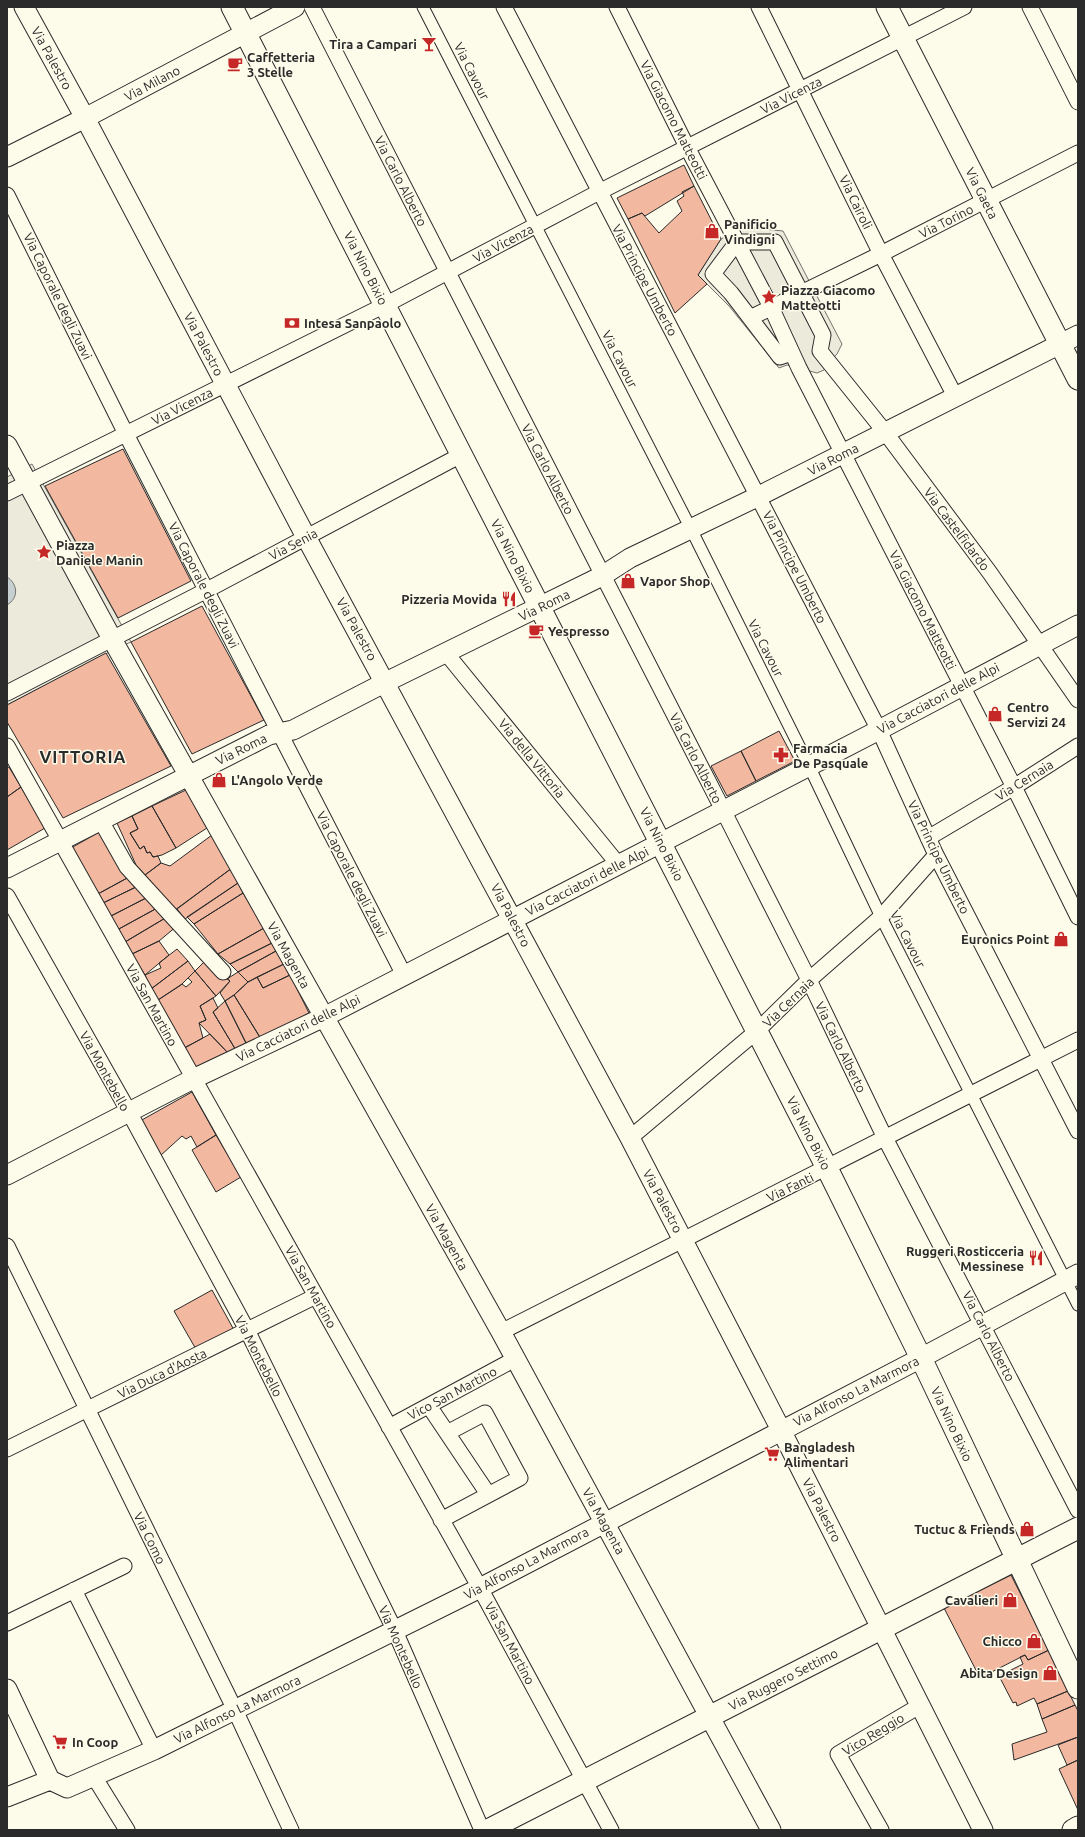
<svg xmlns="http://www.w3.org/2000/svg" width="1085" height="1837" viewBox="0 0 1085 1837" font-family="Ubuntu,sans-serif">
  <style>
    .parking { fill: #eceadb; stroke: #74746e }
    .water { fill: #c7d0d0; stroke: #74746e }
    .building { fill: #f2b8a0; stroke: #2b2b2b }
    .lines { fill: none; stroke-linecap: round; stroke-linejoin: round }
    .pedestrian-casing { stroke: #2b2b2b; stroke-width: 13 }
    .minor-casing { stroke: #2b2b2b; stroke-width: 17 }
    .tertiary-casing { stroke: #2b2b2b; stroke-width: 21 }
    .secondary-casing { stroke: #2b2b2b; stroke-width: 23 }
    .pedestrian { stroke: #fdfbea; stroke-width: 11 }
    .minor { stroke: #fdfbea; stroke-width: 15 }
    .tertiary { stroke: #fdfbea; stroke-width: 19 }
    .secondary { stroke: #fdfbea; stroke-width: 21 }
    .labels { text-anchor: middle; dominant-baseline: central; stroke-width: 3; stroke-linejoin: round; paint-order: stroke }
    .poi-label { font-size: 13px; font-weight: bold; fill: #2b2b2b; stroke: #fdfbea; text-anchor: start }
    .street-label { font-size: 13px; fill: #2b2b2b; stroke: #fdfbea }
    .district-label { font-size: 17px; font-weight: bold; letter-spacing: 1px; fill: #2b2b2b; stroke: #fdfbea }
  </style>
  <rect width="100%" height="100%" fill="#fdfbea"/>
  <path class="parking" d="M 744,227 L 783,231 L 842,344 L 837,354 L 829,362 L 824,370 L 817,373 L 787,365 L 779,368 L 729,306 L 698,275 L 721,239 Z
    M 32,464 L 131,642 L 117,648 L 7,705 L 7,477 Z"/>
  <path class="water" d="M 7,577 C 18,584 19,598 7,605 Z"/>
  <path class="building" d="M 684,165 L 694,186 L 645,216 L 642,213 L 628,219 L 617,198 Z
    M 694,186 L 721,239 L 698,275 L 707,284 L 675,313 L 628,219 L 642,213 L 659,233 L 682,211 L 677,201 L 684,196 L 682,192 Z
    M 123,449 L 191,581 L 118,618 L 45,486 Z
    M 202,606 L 264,720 L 192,754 L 131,642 Z
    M 106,653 L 171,766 L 63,818 L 7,722 L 7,705 Z
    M 779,731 L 795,761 L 756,781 L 741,751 Z
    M 741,751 L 756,781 L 727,796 L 711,766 Z
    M 9,767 L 21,787 L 7,797 L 7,768 Z
    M 21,787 L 45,828 L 7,850 L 7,797 Z
    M 186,790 L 207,828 L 176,848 L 152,806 Z
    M 152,806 L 176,848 L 162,855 L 153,857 L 150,852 L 147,853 L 144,846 L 140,849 L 130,833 L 138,829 L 132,816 Z
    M 132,816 L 138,829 L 130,833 L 140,849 L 144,846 L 147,853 L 150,852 L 153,857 L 158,856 L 161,863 L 145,875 L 136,865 L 117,823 Z
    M 103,830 L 129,877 L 96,895 L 71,848 Z
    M 212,835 L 232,868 L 175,910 L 145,875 L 161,863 L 170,866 Z
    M 232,868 L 238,883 L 185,919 L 177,909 Z
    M 129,877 L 138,886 L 101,904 L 96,895 Z
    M 238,883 L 243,893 L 194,924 L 187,917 Z
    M 138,886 L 148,897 L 109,917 L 101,904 Z
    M 243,893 L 264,928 L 218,954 L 194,924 Z
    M 148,897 L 159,907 L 117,930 L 109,917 Z
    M 159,907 L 167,917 L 125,942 L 117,930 Z
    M 167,917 L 177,926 L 159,941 L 132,954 L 125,942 Z
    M 264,928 L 272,943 L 230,964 L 218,954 Z
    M 159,941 L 169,955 L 145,975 L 132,954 Z
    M 272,943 L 276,951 L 238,972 L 230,964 Z
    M 177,949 L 188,961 L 151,989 L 145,975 L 161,968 L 159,963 Z
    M 276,951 L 284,964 L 248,982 L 238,972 Z
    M 208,958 L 230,981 L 216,996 L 195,971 Z
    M 188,961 L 195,971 L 181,985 L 158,1000 L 151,989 Z
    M 284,964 L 290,975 L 263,988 L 257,977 Z
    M 195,971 L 216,996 L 200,1006 L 206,1020 L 199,1023 L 203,1038 L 184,1048 L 158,1000 L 182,984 L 186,987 L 192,982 L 188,978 Z
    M 238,972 L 248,982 L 234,995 L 225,1001 L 220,993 L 230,981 L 227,979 Z
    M 290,975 L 309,1013 L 261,1039 L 234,995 L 248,982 L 257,977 L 263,988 Z
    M 234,995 L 261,1039 L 247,1045 L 225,1001 Z
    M 213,998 L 218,1008 L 213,1012 L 237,1052 L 229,1054 L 199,1023 L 206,1020 L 200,1006 Z
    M 225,1001 L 247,1045 L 237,1052 L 213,1012 Z
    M 210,1034 L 229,1054 L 193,1073 L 181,1050 Z
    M 192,1092 L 216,1135 L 197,1147 L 191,1136 L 186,1139 L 182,1136 L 160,1156 L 140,1121 Z
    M 216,1135 L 241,1177 L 216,1192 L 192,1150 Z
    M 212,1290 L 234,1330 L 197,1351 L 174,1311 Z
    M 1011,1575 L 1049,1650 L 1028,1660 L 1025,1655 L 980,1678 L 944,1608 Z
    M 1049,1650 L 1068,1691 L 1037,1704 L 1034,1698 L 1017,1706 L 1016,1702 L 1013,1703 L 999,1676 L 1023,1664 L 1020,1657 L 1025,1655 L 1028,1660 Z
    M 1068,1691 L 1075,1705 L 1042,1719 L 1037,1704 Z
    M 1075,1705 L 1078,1711 L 1078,1737 L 1014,1760 L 1012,1744 L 1047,1732 L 1042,1719 Z
    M 1078,1737 L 1078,1760 L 1067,1765 L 1058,1745 Z
    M 1078,1760 L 1078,1810 L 1059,1769 Z"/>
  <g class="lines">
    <g class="pedestrian-casing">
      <path id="pedestrian" d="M 423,7 L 691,529 L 809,766 L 881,917 L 1078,1305"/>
    </g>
    <g class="minor-casing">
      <path id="minor" d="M 312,7 L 723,810 L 809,980 L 885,1138 L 1078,1510
        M 504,7 L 879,730 L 936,855 L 1078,1131
        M 617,7 L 687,147 L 771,307 L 799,368 L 1014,787 L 1078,917
        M 759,7 L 881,254 L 955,396
        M 1030,7 L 1078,102
        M 7,195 L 126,434 L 404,975
        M 750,318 L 881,254 L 1078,153
        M 792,353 L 780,357 L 731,293 L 713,274 L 737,242 L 775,242 L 823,335 L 820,351 L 885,432 L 990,573 L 1078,700
        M 7,493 L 385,305 L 599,192 L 964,7
        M 446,653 L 618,864
        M 7,693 L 207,590 L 461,455
        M 7,746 L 480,1588 L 611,1830
        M 101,821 L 127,867 L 223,972
        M 928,838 L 1014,787 L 1078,746
        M 7,896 L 129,1112 L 247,1330 L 395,1631 L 482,1830
        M 630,1138 L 757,1031 L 809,980 L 881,917 L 936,855
        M 7,1246 L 235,1710 L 291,1830
        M 501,1332 L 1078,1040
        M 429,1406 L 488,1494
        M 389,1427 L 515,1359
        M 7,1449 L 316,1296
        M 441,1520 L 520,1478 L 485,1413 L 447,1433
        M 74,1590 L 154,1750
        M 7,1623 L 124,1566
        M 93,1775 L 127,1830
        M 881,1830 L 838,1754 L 921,1705"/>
    </g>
    <g class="tertiary-casing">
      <path id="tertiary" d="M 24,7 L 85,118 L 306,537 L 630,1138 L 781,1430 L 983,1830
        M 7,157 L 85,118 L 295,7
        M 7,445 L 117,648 L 501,1332 L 771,1830
        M 7,868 L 269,735 L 293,730 L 386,682 L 602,576 L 630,558 L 759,496 L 1078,335
        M 7,1175 L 193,1079 L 324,1017 L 879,730 L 1078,625
        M 7,1689 L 50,1780
        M 7,1797 L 50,1780 L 67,1788 L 154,1750 L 480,1588 L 921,1358 L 1078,1274"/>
    </g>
    <g class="secondary-casing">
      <path id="secondary" d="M 232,7 L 827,1168 L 921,1358 L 1078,1688
        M 887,7 L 1078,379
        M 488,1830 L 1078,1528
        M 1073,1830 L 1078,1827"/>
    </g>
    <use href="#pedestrian" class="pedestrian"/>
    <use href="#minor" class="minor"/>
    <use href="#tertiary" class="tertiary"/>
    <use href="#secondary" class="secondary"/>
  </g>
  <defs>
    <g id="bar-bare" transform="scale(1.2)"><path d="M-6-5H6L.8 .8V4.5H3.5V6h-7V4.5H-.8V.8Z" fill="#c62828" stroke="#fdfbea" stroke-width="2.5" paint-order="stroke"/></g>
    <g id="cafe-bare" transform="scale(1.2)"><path d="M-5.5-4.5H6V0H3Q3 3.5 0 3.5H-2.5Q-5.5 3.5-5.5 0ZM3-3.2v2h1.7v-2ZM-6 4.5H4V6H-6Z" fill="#c62828" stroke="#fdfbea" stroke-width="2.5" paint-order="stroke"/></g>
    <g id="shop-bare" transform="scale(1.2)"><path d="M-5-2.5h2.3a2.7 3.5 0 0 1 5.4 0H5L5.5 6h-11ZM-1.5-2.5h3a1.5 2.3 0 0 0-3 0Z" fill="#c62828" stroke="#fdfbea" stroke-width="2.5" paint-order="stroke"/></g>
    <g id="sight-bare" transform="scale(1.2)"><path d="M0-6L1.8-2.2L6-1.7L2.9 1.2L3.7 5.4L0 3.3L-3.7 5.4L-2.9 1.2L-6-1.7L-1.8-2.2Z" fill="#c62828" stroke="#fdfbea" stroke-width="2.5" paint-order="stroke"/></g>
    <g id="bank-bare" transform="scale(1.2)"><path d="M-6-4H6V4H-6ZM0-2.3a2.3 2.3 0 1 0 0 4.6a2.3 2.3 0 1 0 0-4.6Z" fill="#c62828" stroke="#fdfbea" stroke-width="2.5" paint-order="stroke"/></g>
    <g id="restaurant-bare" transform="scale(1.2)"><path d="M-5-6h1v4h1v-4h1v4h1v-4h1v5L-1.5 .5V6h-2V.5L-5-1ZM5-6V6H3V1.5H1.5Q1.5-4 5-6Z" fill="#c62828" stroke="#fdfbea" stroke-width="2.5" paint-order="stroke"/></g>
    <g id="pharmacy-bare" transform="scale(1.2)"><path d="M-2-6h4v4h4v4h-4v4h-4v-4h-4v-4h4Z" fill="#c62828" stroke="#fdfbea" stroke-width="2.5" paint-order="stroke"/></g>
    <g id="supermarket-bare" transform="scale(1.2)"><path d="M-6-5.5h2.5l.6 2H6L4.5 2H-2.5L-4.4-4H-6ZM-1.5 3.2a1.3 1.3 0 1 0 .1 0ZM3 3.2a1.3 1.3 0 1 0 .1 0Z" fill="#c62828" stroke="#fdfbea" stroke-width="2.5" paint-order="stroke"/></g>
  </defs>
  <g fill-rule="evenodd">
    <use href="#bar-bare" x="429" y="44"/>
    <use href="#cafe-bare" x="235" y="64"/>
    <use href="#shop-bare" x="712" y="231"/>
    <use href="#sight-bare" x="769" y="297"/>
    <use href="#bank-bare" x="292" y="323"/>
    <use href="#sight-bare" x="44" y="552"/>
    <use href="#shop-bare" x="628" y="581"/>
    <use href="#restaurant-bare" x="509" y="599"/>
    <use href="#cafe-bare" x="536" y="631"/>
    <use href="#shop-bare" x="995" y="714"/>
    <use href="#pharmacy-bare" x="781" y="755"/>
    <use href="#shop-bare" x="219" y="780"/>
    <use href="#shop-bare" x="1061" y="939"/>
    <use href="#restaurant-bare" x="1036" y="1258"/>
    <use href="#supermarket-bare" x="772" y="1454"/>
    <use href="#shop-bare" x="1027" y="1529"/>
    <use href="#shop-bare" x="1010" y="1600"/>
    <use href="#shop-bare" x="1034" y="1641"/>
    <use href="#shop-bare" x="1050" y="1673"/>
    <use href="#supermarket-bare" x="60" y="1742"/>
  </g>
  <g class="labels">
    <g class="poi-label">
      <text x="417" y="44" text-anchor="end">Tira a Campari</text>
      <text x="247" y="57">Caffetteria<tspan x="247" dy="15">3 Stelle</tspan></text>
      <text x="724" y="224">Panificio<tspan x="724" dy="15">Vindigni</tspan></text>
      <text x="781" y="290">Piazza Giacomo<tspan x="781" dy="15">Matteotti</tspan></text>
      <text x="304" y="323">Intesa Sanpaolo</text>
      <text x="56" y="545">Piazza<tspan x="56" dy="15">Daniele Manin</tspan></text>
      <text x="640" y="581">Vapor Shop</text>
      <text x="497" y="599" text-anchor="end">Pizzeria Movida</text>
      <text x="548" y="631">Yespresso</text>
      <text x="1007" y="707">Centro<tspan x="1007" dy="15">Servizi 24</tspan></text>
      <text x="793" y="748">Farmacia<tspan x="793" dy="15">De Pasquale</tspan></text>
      <text x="231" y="780">L'Angolo Verde</text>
      <text x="1049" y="939" text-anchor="end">Euronics Point</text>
      <text x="1024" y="1251" text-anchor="end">Ruggeri Rosticceria<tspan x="1024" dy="15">Messinese</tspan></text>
      <text x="784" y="1447">Bangladesh<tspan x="784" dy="15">Alimentari</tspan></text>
      <text x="1015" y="1529" text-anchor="end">Tuctuc &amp; Friends</text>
      <text x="998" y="1600" text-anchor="end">Cavalieri</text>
      <text x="1022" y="1641" text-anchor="end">Chicco</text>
      <text x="1038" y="1673" text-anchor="end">Abita Design</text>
      <text x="72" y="1742">In Coop</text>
    </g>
    <g class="street-label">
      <text transform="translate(52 58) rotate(61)">Via Palestro</text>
      <text transform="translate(472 71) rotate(63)">Via Cavour</text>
      <text transform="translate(152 83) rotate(-28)">Via Milano</text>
      <text transform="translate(791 95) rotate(-27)">Via Vicenza</text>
      <text transform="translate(674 120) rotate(63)">Via Giacomo Matteotti</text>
      <text transform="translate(401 181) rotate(63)">Via Carlo Alberto</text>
      <text transform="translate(982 193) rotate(63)">Via Gaeta</text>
      <text transform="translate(856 202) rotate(64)">Via Cairoli</text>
      <text transform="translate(946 221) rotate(-27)">Via Torino</text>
      <text transform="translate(503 243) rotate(-28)">Via Vicenza</text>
      <text transform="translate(366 268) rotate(63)">Via Nino Bixio</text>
      <text transform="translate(645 280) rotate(62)">Via Principe Umberto</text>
      <text transform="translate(58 296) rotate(64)">Via Caporale degli Zuavi</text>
      <text transform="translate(204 344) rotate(62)">Via Palestro</text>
      <text transform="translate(620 359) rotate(63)">Via Cavour</text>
      <text transform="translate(182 406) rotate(-27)">Via Vicenza</text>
      <text transform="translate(833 459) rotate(-27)">Via Roma</text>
      <text transform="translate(548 469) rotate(63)">Via Carlo Alberto</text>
      <text transform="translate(957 529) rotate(53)">Via Castelfidardo</text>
      <text transform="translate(293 544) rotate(-28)">Via Senia</text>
      <text transform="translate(513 556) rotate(63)">Via Nino Bixio</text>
      <text transform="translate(795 567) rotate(63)">Via Principe Umberto</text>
      <text transform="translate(204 585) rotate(63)">Via Caporale degli Zuavi</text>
      <text transform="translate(544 605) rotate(-26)">Via Roma</text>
      <text transform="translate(923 610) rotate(63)">Via Giacomo Matteotti</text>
      <text transform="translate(357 629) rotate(61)">Via Palestro</text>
      <text transform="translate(766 648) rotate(63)">Via Cavour</text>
      <text transform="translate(938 698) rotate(-28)">Via Cacciatori delle Alpi</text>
      <text transform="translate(241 749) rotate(-26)">Via Roma</text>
      <text transform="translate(532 758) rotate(51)">Via della Vittoria</text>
      <text transform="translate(696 758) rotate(63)">Via Carlo Alberto</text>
      <text transform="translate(1024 780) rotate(-32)">Via Cernaia</text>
      <text transform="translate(662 844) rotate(63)">Via Nino Bixio</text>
      <text transform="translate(939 857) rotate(64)">Via Principe Umberto</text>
      <text transform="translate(352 874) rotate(63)">Via Caporale degli Zuavi</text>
      <text transform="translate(587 881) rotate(-27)">Via Cacciatori delle Alpi</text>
      <text transform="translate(511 915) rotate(62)">Via Palestro</text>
      <text transform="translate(908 939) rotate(63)">Via Cavour</text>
      <text transform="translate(289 955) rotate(61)">Via Magenta</text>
      <text transform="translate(788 1002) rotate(-44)">Via Cernaia</text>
      <text transform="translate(152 1005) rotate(61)">Via San Martino</text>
      <text transform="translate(298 1028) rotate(-26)">Via Cacciatori delle Alpi</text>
      <text transform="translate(841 1047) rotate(64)">Via Carlo Alberto</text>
      <text transform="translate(105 1071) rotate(61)">Via Montebello</text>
      <text transform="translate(809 1133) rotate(63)">Via Nino Bixio</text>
      <text transform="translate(790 1187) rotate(-26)">Via Fanti</text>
      <text transform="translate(663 1201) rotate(62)">Via Palestro</text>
      <text transform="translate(447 1237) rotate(61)">Via Magenta</text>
      <text transform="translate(311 1287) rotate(61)">Via San Martino</text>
      <text transform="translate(989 1336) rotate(63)">Via Carlo Alberto</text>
      <text transform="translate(259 1356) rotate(63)">Via Montebello</text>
      <text transform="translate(162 1373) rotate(-26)">Via Duca d'Aosta</text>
      <text transform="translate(856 1391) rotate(-27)">Via Alfonso La Marmora</text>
      <text transform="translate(452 1393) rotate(-28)">Vico San Martino</text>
      <text transform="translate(952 1424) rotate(65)">Via Nino Bixio</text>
      <text transform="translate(822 1510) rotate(63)">Via Palestro</text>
      <text transform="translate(604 1521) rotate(61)">Via Magenta</text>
      <text transform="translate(150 1538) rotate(64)">Via Como</text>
      <text transform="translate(526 1563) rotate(-28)">Via Alfonso La Marmora</text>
      <text transform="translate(510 1643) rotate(62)">Via San Martino</text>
      <text transform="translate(401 1647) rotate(66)">Via Montebello</text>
      <text transform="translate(783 1679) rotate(-27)">Via Ruggero Settimo</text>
      <text transform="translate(237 1709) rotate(-26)">Via Alfonso La Marmora</text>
      <text transform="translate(873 1734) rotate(-31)">Vico Reggio</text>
    </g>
    <g class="district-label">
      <text x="83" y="756">VITTORIA</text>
    </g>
  </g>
  <rect width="1085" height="1837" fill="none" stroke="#2b2b2b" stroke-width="16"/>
</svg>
